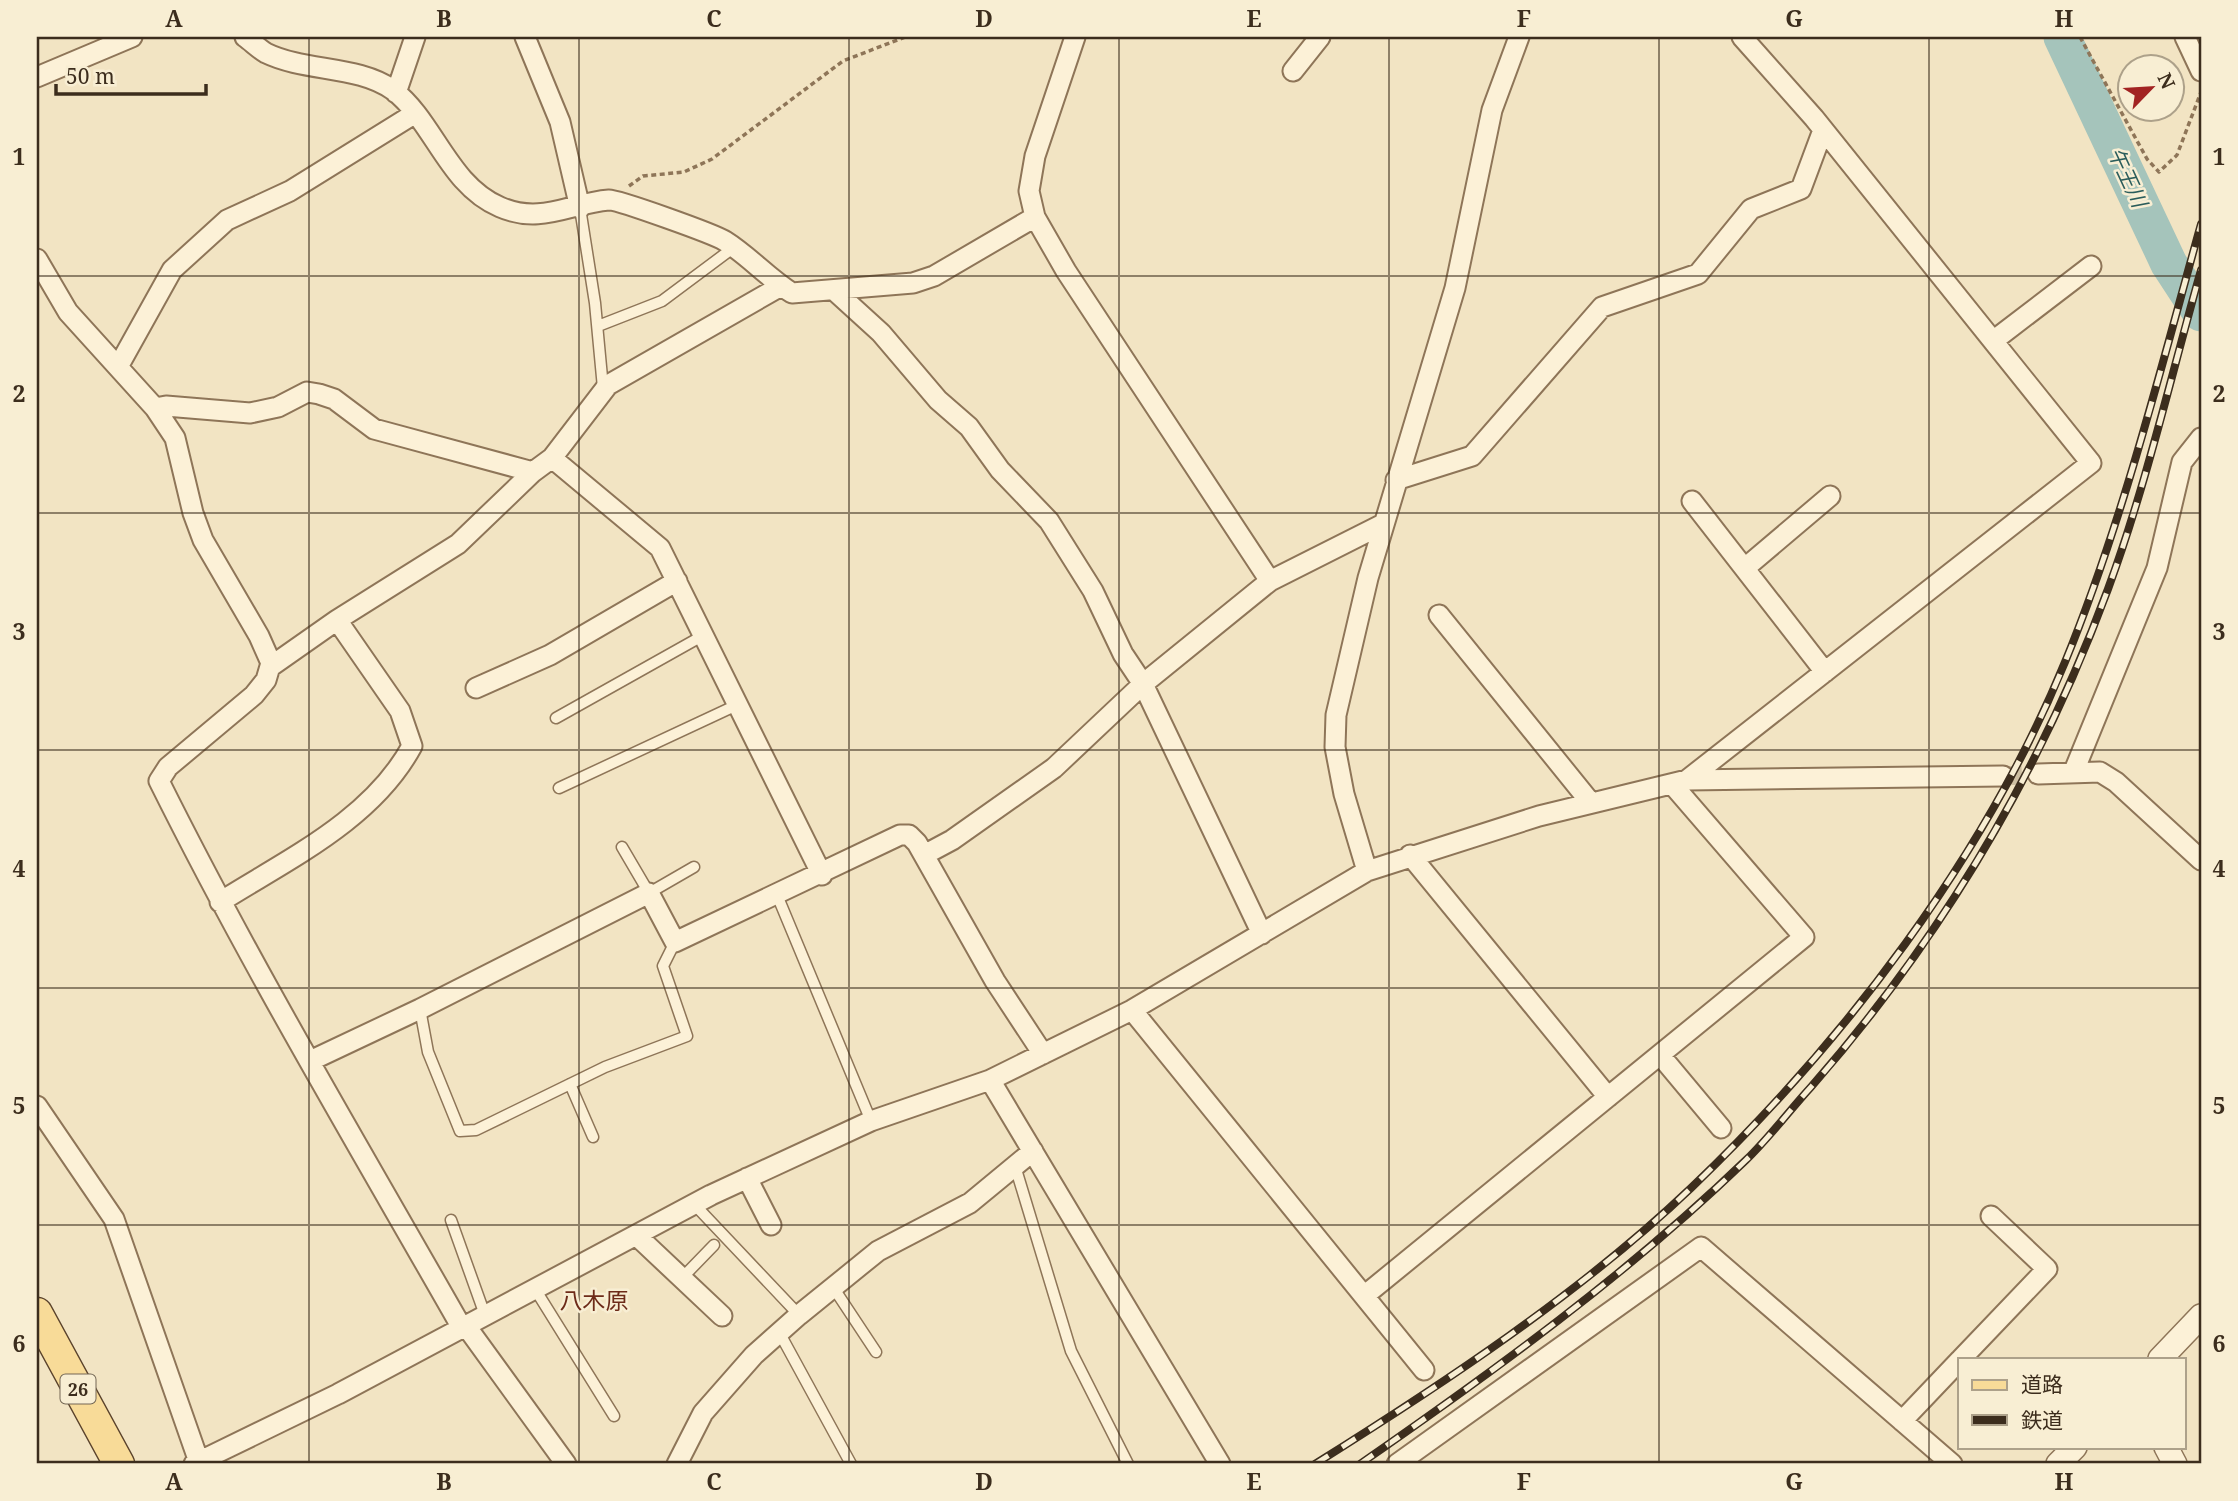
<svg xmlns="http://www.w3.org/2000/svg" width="2238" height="1501" viewBox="0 0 2238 1501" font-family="'Noto Serif','Noto Sans JP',serif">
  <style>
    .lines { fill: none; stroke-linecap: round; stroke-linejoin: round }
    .river { stroke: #a5c4bb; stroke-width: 37 }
    .minor-tunnel { stroke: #cebfa2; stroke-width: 19; stroke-dasharray: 19 10; stroke-linecap: butt }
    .service-casing { stroke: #8e7558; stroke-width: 13 }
    .minor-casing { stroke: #8e7558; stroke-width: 23 }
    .tertiary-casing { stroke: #8e7558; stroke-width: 26 }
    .primary-casing { stroke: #5b432c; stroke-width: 33 }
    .path { stroke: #8e7558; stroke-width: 3.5; stroke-dasharray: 5 3.5; stroke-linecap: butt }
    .service { stroke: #fcf1d7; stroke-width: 10 }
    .minor { stroke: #fcf1d7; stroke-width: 19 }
    .tertiary { stroke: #fcf1d7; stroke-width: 23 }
    .primary { stroke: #f8db98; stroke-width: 30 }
    .rail-casing { stroke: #3c2d1d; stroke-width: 8 }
    .rail { stroke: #f8eed3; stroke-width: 5; stroke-dasharray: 16; stroke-linecap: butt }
    .grid { fill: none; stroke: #3c2d1d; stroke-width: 2; stroke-opacity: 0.55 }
    .labels { text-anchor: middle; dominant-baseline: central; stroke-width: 5; stroke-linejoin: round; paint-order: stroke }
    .shield { fill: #f8eed3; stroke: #746754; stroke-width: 2 }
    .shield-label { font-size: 18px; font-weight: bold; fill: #3c2d1d }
    .water-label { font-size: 21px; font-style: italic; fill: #2b5d5b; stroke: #f8eed3 }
    .quarter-label { font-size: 23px; fill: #6d2b19; stroke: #f8eed3 }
    .neatline { fill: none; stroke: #3c2d1d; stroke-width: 2.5 }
    .grid-label { font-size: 23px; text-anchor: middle; font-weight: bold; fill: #3c2d1d }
  </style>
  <rect width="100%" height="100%" fill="#f2e4c3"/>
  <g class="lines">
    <path class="river" d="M 2062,37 L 2169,264 L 2201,313"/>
    <path class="minor-tunnel" d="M 2003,776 L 2038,774"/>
    <g class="service-casing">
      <path id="service" d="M 580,208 L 595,303 L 603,388
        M 598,326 L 662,301 L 733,248
        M 556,718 L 704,635
        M 559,788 L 739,704
        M 622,847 L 649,893 L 694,867
        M 777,895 L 871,1121
        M 420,1009 L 428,1052 L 460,1131 L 476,1130 L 605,1067 L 687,1036 L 663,966 L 675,942
        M 570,1084 L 593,1137
        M 1015,1166 L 1071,1351 L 1128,1464
        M 694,1204 L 799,1315
        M 451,1220 L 485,1315
        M 682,1278 L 714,1245
        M 833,1287 L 876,1352
        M 535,1289 L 614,1416
        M 779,1332 L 851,1464"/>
    </g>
    <g class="minor-casing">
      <path id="minor" d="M 245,37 C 252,42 259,49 266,53 C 305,72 358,65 393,90 C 434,121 448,185 500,207 C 541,225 570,203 609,200 C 619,200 714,234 725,241 C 749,256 768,278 792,293 L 913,283 L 934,276 L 1035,217
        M 525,37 L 560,122 L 580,208
        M 1075,37 L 1035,156 L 1029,191 L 1035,217 L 1066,271 L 1270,581
        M 2185,37 L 2201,71
        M 1293,71 L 1320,37
        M 37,77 L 132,37
        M 396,93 L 415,37
        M 37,259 L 68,312 L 155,408 L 175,438 L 193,513 L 203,540 L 259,636 L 271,663 L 266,680 L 254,695 L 168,767 L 159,781 C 252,968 359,1147 462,1328
        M 836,292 L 881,333 L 938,400 L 969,427 L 1000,470 L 1049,521 L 1093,591 L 1123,654 L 1143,684 L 1262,934
        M 1993,341 L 2091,266
        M 118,367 L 172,270 L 227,220 L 290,191 L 414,114
        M 155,408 L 166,406 L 250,413 L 278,407 L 307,392 L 319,394 L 334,399 L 374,429 L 533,472
        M 552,458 L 608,385 L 781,286
        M 1396,480 L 1472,456 L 1602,307 L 1698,274 L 1751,209 L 1801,189 L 1823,130
        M 1692,501 L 1825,672
        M 1745,568 L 1830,496
        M 1439,615 L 1591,803
        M 270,667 L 337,620 L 458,544 L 533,472 L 552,458 L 660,548 L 822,875
        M 476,688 L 550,655 L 677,581
        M 2074,771 L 2157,568 L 2182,462 L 2201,438
        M 2038,774 L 2100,772 L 2116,782 L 2201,860
        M 1687,780 L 2091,463 L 1814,118 L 1742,37
        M 924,855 L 952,840 L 1054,768 L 1143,684 L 1270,581 L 1383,524
        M 1410,855 L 1608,1097
        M 1367,871 L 1344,794 L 1335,747 L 1336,715 L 1368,578 L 1455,288 L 1492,110 L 1519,37
        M 220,902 C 288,859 372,820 412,746 L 400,711 L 337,620
        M 1132,1010 L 1424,1370
        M 1660,1055 L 1721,1128
        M 310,1061 L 420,1009 L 649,893 L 675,942 L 900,835 L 909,835 L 917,843 L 995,981 L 1043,1054
        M 990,1080 L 1220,1464
        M 37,1106 L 114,1219 L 199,1462
        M 747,1178 L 771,1225
        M 636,1235 L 722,1316
        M 1364,1296 L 1804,937 L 1672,784
        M 466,1326 L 566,1464
        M 1961,1359 L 2047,1269 L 1991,1216
        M 1902,1421 L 1960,1360
        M 194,1464 L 338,1394 L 711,1195 L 871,1121 L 990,1080 L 1132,1010 L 1367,871 L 1539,816 L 1687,780 L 2003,776
        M 677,1464 L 703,1413 L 754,1355 L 799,1315 L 878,1251 L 970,1203 L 1033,1151
        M 1397,1464 L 1701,1247 L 1952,1464"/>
    </g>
    <g class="tertiary-casing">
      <path id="tertiary" d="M 2160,1359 L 2201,1316
        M 2166,1447 L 2175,1464
        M 2058,1464 L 2075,1447"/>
    </g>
    <g class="primary-casing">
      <path id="primary" d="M 37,1313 L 119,1464"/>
    </g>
    <path class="path" d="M 2080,37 L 2147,159 L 2159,172 L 2177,155 L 2201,92
      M 629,186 L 643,176 L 684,172 L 712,159 L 843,61 L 905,37"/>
    <use href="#service" class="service"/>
    <use href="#minor" class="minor"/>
    <use href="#tertiary" class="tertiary"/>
    <use href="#primary" class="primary"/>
    <g class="rail-casing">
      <path id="rail" d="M 1315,1464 C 1443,1384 1582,1292 1691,1188 C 1843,1043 1985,858 2065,662 C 2123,521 2160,371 2201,224
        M 1360,1464 C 1494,1371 1628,1274 1746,1160 C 1769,1138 1789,1111 1811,1087 C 1940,940 2040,773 2108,589 C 2146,486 2171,376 2201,270"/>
    </g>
    <use href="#rail" class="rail"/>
  </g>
  <path class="grid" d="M 309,37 L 309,1464M 579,37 L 579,1464M 849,37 L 849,1464M 1119,37 L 1119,1464M 1389,37 L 1389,1464M 1659,37 L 1659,1464M 1929,37 L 1929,1464M 37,276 L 2201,276M 37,513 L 2201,513M 37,750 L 2201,750M 37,988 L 2201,988M 37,1225 L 2201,1225"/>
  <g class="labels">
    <rect class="shield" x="60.5" y="1374.5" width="35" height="29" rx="5"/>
    <g class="shield-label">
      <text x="78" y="1389">26</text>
    </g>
    <g class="water-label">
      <text transform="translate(2128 177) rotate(65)">午王川</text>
    </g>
    <g class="quarter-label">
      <text x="594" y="1300">八木原</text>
    </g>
  </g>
  <rect width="2238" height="1501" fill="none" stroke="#f8eed3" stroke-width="77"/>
  <rect x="1958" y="1358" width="228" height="91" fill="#f8eed3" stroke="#ada18a" stroke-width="2"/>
  <rect x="1972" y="1380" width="35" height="10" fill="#f8db98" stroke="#ada18a" stroke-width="2"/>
  <text x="2021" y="1392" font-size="21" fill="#3c2d1d">道路</text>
  <rect x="1972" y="1415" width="35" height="10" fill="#3c2d1d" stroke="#ada18a" stroke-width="2"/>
  <text x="2021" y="1428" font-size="21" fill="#3c2d1d">鉄道</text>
  <g transform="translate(2151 88) rotate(65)"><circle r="33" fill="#f8eed3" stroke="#ada18a" stroke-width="2"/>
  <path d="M0-5L12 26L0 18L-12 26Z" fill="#a22322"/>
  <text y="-10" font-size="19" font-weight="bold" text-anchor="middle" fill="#3c2d1d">N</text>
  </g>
  <path d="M56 84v10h150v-10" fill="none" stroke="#3c2d1d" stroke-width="3.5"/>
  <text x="66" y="84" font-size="21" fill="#3c2d1d" stroke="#f8eed3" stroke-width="5" paint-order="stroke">50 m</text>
  <rect x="38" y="38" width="2162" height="1424" class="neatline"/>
  <g class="grid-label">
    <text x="174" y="27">A</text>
    <text x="444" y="27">B</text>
    <text x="714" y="27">C</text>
    <text x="984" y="27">D</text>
    <text x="1254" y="27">E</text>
    <text x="1524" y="27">F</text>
    <text x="1794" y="27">G</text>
    <text x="2064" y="27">H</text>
    <text x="19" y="165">1</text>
    <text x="2219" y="165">1</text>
    <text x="19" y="402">2</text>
    <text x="2219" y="402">2</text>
    <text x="19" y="640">3</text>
    <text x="2219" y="640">3</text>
    <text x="19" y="877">4</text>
    <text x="2219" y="877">4</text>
    <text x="19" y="1114">5</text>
    <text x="2219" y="1114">5</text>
    <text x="19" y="1352">6</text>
    <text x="2219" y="1352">6</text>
    <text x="174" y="1490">A</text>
    <text x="444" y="1490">B</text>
    <text x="714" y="1490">C</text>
    <text x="984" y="1490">D</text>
    <text x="1254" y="1490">E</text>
    <text x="1524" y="1490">F</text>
    <text x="1794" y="1490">G</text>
    <text x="2064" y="1490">H</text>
  </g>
</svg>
